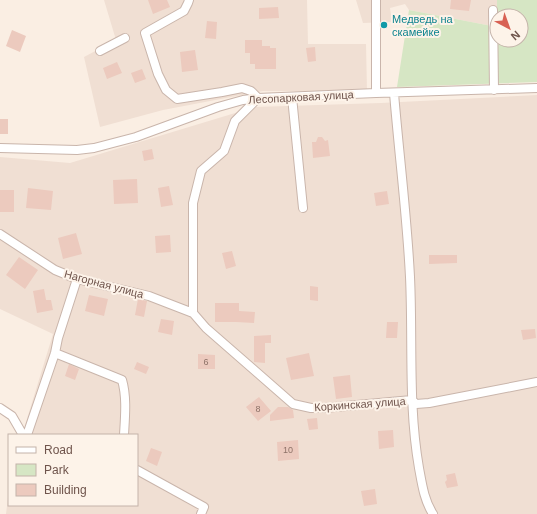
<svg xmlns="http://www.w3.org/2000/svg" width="537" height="514" viewBox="0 0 537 514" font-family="Arial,sans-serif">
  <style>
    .residential { fill: #f0dfd3 }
    .green { fill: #d6e6c4 }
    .building { fill: #eccabe }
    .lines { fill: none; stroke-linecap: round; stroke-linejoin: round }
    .minor-casing { stroke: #c9b5ab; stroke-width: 10 }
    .minor { stroke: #fff; stroke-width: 8 }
    .culture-dot { fill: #0f9aa8; stroke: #fdf3e9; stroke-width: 1.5 }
    .labels { text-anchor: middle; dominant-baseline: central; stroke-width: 4; stroke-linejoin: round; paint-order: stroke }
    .number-label { font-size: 9px; fill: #8e7268 }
    .culture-label { font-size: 11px; fill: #0d838f; stroke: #fdf3e9; text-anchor: start }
    .street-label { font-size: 11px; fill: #6f544c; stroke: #fdf3e9 }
  </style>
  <rect width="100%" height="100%" fill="#faeee3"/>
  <path class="residential" d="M 104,0 L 307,0 L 308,44 L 366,44 L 367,91 L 263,91 L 163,110 L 100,127 L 84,57 L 116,40 Z
    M 356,0 L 497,0 L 497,27 L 409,10 L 405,4 L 390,8 L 392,22 L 363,23 Z
    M 537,95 L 537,514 L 6,514 L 9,490 L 9,505 L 137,505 L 137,435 L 22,435 L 53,334 L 0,309 L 0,157 L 70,163 L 255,107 L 381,103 Z"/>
  <path class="green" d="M 497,0 L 537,0 L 537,82 L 397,87 L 409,10 L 497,27 L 497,40 L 521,40 L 521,16 L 497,16 Z"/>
  <path class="building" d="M 148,0 L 167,0 L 170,7 L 153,14 Z
    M 451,0 L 471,0 L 469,11 L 450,9 Z
    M 278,7 L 279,18 L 259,19 L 259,8 Z
    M 207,21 L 217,22 L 216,39 L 205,38 Z
    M 12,30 L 26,36 L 20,52 L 6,46 Z
    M 245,40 L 262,40 L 262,46 L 270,46 L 270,48 L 276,48 L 276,69 L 255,69 L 255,64 L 250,64 L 250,53 L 245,53 Z
    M 315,47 L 316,61 L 308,62 L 306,48 Z
    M 195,50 L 198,70 L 182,72 L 180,52 Z
    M 117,62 L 122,73 L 107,79 L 103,68 Z
    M 142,69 L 146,79 L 135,83 L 131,73 Z
    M 0,119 L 8,119 L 8,134 L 0,134 Z
    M 318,137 L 322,137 L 325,141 L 328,140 L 330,156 L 313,158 L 312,142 L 316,142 Z
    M 152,149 L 154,159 L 144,161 L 142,151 Z
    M 137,179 L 138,203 L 114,204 L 113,180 Z
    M 169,186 L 173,205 L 161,207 L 158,188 Z
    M 28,188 L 53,191 L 51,210 L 26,208 Z
    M 0,190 L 14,190 L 14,212 L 0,212 Z
    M 387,191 L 389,204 L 376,206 L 374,193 Z
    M 76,233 L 82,254 L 63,259 L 58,238 Z
    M 170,235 L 171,252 L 156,253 L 155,236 Z
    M 232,251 L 236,266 L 226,269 L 222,253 Z
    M 429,255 L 457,255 L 457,263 L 429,264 Z
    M 19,257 L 38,270 L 25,289 L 6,275 Z
    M 310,286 L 318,287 L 318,301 L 310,300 Z
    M 44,289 L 46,300 L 51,300 L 53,310 L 37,313 L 33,291 Z
    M 89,295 L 108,299 L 104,316 L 85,311 Z
    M 138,299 L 147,301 L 144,317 L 135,315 Z
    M 215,303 L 239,303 L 239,311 L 255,312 L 254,323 L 236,322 L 215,322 Z
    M 161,319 L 174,321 L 172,335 L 158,332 Z
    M 387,322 L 398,322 L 397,338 L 386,338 Z
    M 535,329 L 536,338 L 523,340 L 521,330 Z
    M 271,335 L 271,343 L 265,343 L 265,363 L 254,362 L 254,336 Z
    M 309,353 L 314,376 L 291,380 L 286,358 Z
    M 198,354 L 215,355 L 215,369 L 198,369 Z
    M 137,362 L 149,367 L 146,374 L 134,369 Z
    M 69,364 L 79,369 L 75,380 L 65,376 Z
    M 350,375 L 352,397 L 336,399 L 333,377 Z
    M 259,397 L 271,411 L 258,421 L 246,407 Z
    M 278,407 L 288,407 L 293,410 L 294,418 L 270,421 L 270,415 Z
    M 317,418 L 318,429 L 309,430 L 307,419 Z
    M 393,430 L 394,447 L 379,449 L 378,431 Z
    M 298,440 L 299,459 L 278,461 L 277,442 Z
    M 151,448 L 162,452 L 157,466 L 146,461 Z
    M 455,473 L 458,486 L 447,488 L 445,482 L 447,480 L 446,475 Z
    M 375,489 L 377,504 L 364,506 L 361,491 Z"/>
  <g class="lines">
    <g class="minor-casing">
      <path id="minor" d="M 189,0 L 188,3 L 184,11 L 145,33 L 158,74 L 166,90 L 177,99 L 222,92 L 242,88 L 251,91 L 258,98
        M 493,10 L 494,90
        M 100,51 L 125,38
        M 376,93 L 376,0
        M 394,93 C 399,154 407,216 410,277 C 413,341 408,405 419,468 C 422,484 424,500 433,514
        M 292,97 L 303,208
        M 0,148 L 77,150 L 94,148 L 136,137 L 218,107 L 243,100 L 258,98 L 376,93 L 537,88
        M 0,234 L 55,270 L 77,279 L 149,296 L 193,313 L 206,328 L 293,404 L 311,408 L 324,408 L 412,400 L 416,404 L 429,403 L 537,382
        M 193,313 L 193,203 L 201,171 L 224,151 L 235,121 L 258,98
        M 55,353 L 122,380 C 127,397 125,417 124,435
        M 0,408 L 12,416 L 23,435
        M 27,435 L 55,353 L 58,338 L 77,279
        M 137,470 L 204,507 L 201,514"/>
    </g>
    <use href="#minor" class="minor"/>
  </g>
  <circle class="culture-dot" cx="384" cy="25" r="4"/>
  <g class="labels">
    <g class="number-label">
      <text x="206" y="362">6</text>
      <text x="258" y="409">8</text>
      <text x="288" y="450">10</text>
    </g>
    <g class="culture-label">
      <text x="392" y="19">Медведь на<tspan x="392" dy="13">скамейке</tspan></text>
    </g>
    <g class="street-label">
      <text transform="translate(301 97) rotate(-3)">Лесопарковая улица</text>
      <text transform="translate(104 284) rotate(15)">Нагорная улица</text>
      <text transform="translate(360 404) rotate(-4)">Коркинская улица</text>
    </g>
  </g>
  <rect x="8" y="434" width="130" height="72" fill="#fdf3e9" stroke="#c4b3aa"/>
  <rect x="16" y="447" width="20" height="6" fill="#ffffff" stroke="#c4b3aa"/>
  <text x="44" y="454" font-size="12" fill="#6f544c">Road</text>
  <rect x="16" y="464" width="20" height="12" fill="#d6e6c4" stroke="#c4b3aa"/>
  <text x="44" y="474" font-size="12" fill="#6f544c">Park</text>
  <rect x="16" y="484" width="20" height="12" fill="#eccabe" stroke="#c4b3aa"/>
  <text x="44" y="494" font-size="12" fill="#6f544c">Building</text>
  <g transform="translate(509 28) rotate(139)"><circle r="19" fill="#fdf3e9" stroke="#c4b3aa"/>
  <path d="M0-3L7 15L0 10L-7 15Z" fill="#d86154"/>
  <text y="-6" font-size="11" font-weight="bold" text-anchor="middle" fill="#6f544c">N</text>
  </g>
</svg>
